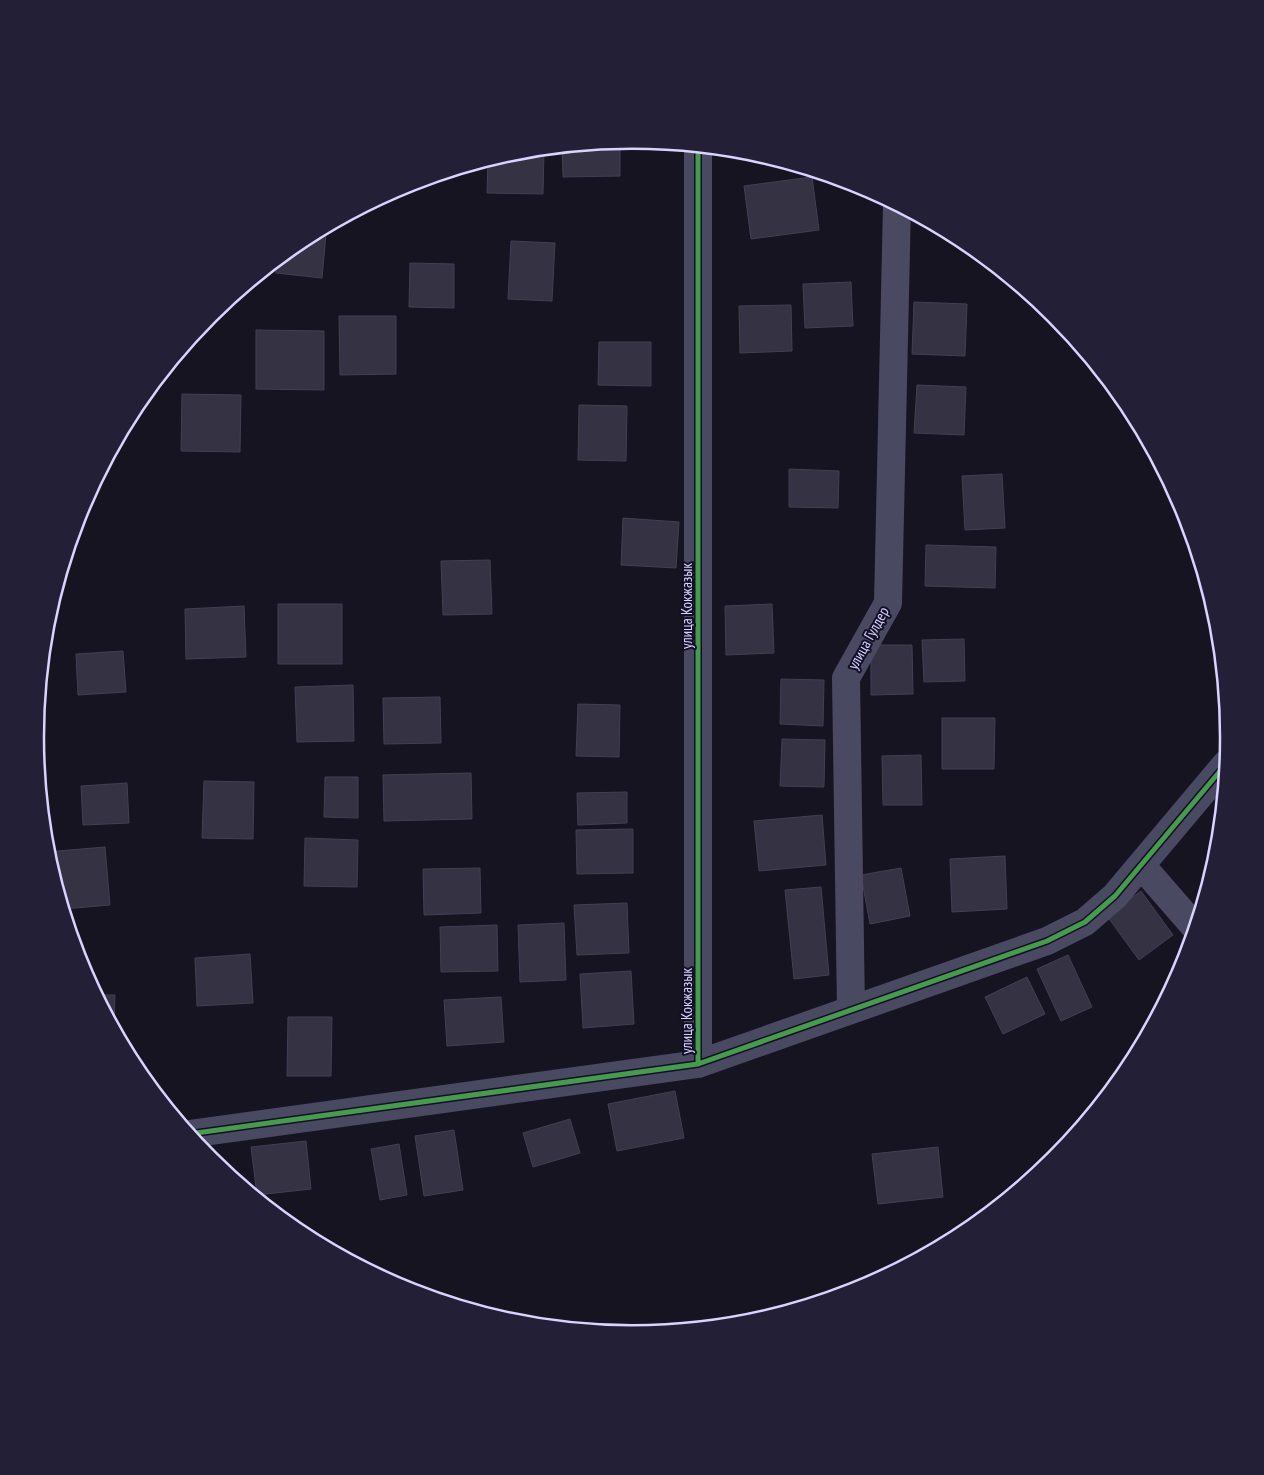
<svg xmlns="http://www.w3.org/2000/svg" width="1264" height="1475" viewBox="0 0 1264 1475" font-family="'PT Sans Narrow',sans-serif">
  <style>
    .building { fill: #343243; stroke: #433f54 }
    .lines { fill: none; stroke-linecap: round; stroke-linejoin: round }
    .minor { stroke: #4a4962; stroke-width: 28 }
    .cycleway-casing { stroke: #130f26; stroke-width: 8 }
    .cycleway { stroke: #469c4c; stroke-width: 5 }
    .labels { text-anchor: middle; dominant-baseline: central; stroke-width: 4; stroke-linejoin: round; paint-order: stroke }
    .street-label { font-size: 15px; fill: #d9d4ff; stroke: #130f26 }
    .rim { fill: none; stroke: #d9d4ff; stroke-width: 2.5 }
  </style>
  <rect width="100%" height="100%" fill="#161421"/>
  <path class="building" d="M 620,142 L 620,176 L 563,177 L 562,147 Z
    M 544,149 L 543,194 L 487,193 L 488,160 L 516,152 Z
    M 812,177 L 819,230 L 751,239 L 744,186 Z
    M 316,233 L 326,234 L 322,278 L 276,273 L 277,260 L 301,241 Z
    M 511,241 L 555,243 L 552,301 L 508,299 Z
    M 410,263 L 454,264 L 454,308 L 409,307 Z
    M 851,282 L 853,326 L 805,328 L 803,284 Z
    M 914,302 L 967,304 L 965,356 L 912,354 Z
    M 791,305 L 792,351 L 740,353 L 739,306 Z
    M 339,316 L 396,316 L 396,374 L 340,375 Z
    M 256,330 L 324,331 L 324,390 L 256,389 Z
    M 599,342 L 651,342 L 651,386 L 598,385 Z
    M 917,385 L 966,387 L 964,435 L 914,433 Z
    M 182,394 L 241,395 L 240,452 L 181,451 Z
    M 579,405 L 627,406 L 626,461 L 578,460 Z
    M 789,469 L 839,471 L 838,508 L 789,507 Z
    M 1002,474 L 1005,528 L 965,530 L 962,476 Z
    M 623,518 L 679,522 L 676,568 L 621,565 Z
    M 926,545 L 996,547 L 995,588 L 925,586 Z
    M 490,560 L 492,614 L 443,615 L 441,561 Z
    M 278,604 L 342,604 L 342,664 L 278,664 Z
    M 772,604 L 774,653 L 726,655 L 725,606 Z
    M 244,606 L 246,657 L 186,659 L 185,609 Z
    M 964,639 L 965,681 L 924,682 L 922,640 Z
    M 871,645 L 912,645 L 913,694 L 871,695 Z
    M 123,651 L 126,692 L 78,695 L 76,654 Z
    M 781,679 L 824,680 L 823,726 L 780,724 Z
    M 353,685 L 354,741 L 297,742 L 295,687 Z
    M 440,697 L 441,743 L 384,744 L 383,698 Z
    M 578,704 L 620,705 L 619,757 L 576,756 Z
    M 942,718 L 995,718 L 994,769 L 942,769 Z
    M 782,739 L 825,740 L 824,787 L 780,786 Z
    M 921,755 L 922,805 L 883,805 L 882,756 Z
    M 471,773 L 472,819 L 384,821 L 383,775 Z
    M 325,777 L 358,777 L 358,818 L 324,817 Z
    M 204,781 L 254,782 L 253,839 L 202,838 Z
    M 127,783 L 129,823 L 83,825 L 81,786 Z
    M 627,792 L 627,823 L 578,825 L 577,793 Z
    M 822,815 L 826,865 L 759,871 L 754,821 Z
    M 633,829 L 633,873 L 577,874 L 576,830 Z
    M 305,838 L 358,840 L 357,887 L 304,886 Z
    M 105,847 L 110,905 L 63,909 L 46,852 Z
    M 1005,856 L 1007,909 L 952,912 L 950,859 Z
    M 480,868 L 481,913 L 424,915 L 423,869 Z
    M 901,868 L 910,916 L 870,924 L 861,875 Z
    M 821,887 L 829,975 L 794,979 L 785,890 Z
    M 1141,891 L 1173,935 L 1139,960 L 1107,916 Z
    M 627,903 L 629,953 L 577,955 L 574,905 Z
    M 564,923 L 566,980 L 520,982 L 518,925 Z
    M 497,925 L 498,971 L 441,972 L 440,927 Z
    M 250,954 L 253,1003 L 197,1006 L 195,958 Z
    M 1068,955 L 1092,1007 L 1061,1021 L 1037,969 Z
    M 631,971 L 634,1024 L 583,1028 L 580,974 Z
    M 1027,977 L 1045,1014 L 1003,1034 L 985,997 Z
    M 96,995 L 115,995 L 114,1028 Z
    M 501,997 L 504,1042 L 447,1046 L 444,1000 Z
    M 288,1017 L 332,1017 L 331,1076 L 287,1076 Z
    M 675,1091 L 684,1138 L 617,1151 L 608,1104 Z
    M 570,1119 L 580,1153 L 533,1167 L 523,1133 Z
    M 454,1130 L 463,1190 L 424,1196 L 415,1136 Z
    M 306,1141 L 311,1189 L 257,1195 L 251,1147 Z
    M 399,1144 L 407,1195 L 380,1200 L 371,1149 Z
    M 938,1147 L 943,1197 L 878,1204 L 872,1154 Z"/>
  <g class="lines">
    <path class="minor" d="M 698,147 L 698,1064
      M 1141,865 L 1195,927
      M 851,1010 L 846,678 L 888,603 L 897,205
      M 189,1134 L 698,1064 L 1047,941 L 1085,922 L 1115,896 L 1226,764"/>
    <g class="cycleway-casing">
      <path id="cycleway" d="M 698,147 L 698,1064
        M 189,1134 L 698,1064 L 1047,941 L 1085,922 L 1115,896 L 1226,764"/>
    </g>
    <use href="#cycleway" class="cycleway"/>
  </g>
  <g class="labels">
    <g class="street-label">
      <text transform="translate(686 606) rotate(-90)">улица Кокжазык</text>
      <text transform="translate(868 638) rotate(-61)">улица Гулдер</text>
      <text transform="translate(686 1011) rotate(-90)">улица Кокжазык</text>
    </g>
  </g>
  <path d="M0 0H1264V1475H0ZM44 737a588 588 0 1 1 1176 0a588 588 0 1 1-1176 0Z" fill="#231f37" fill-rule="evenodd"/>
  <path class="rim" d="M44 737a588 588 0 1 1 1176 0a588 588 0 1 1-1176 0Z"/>
</svg>
